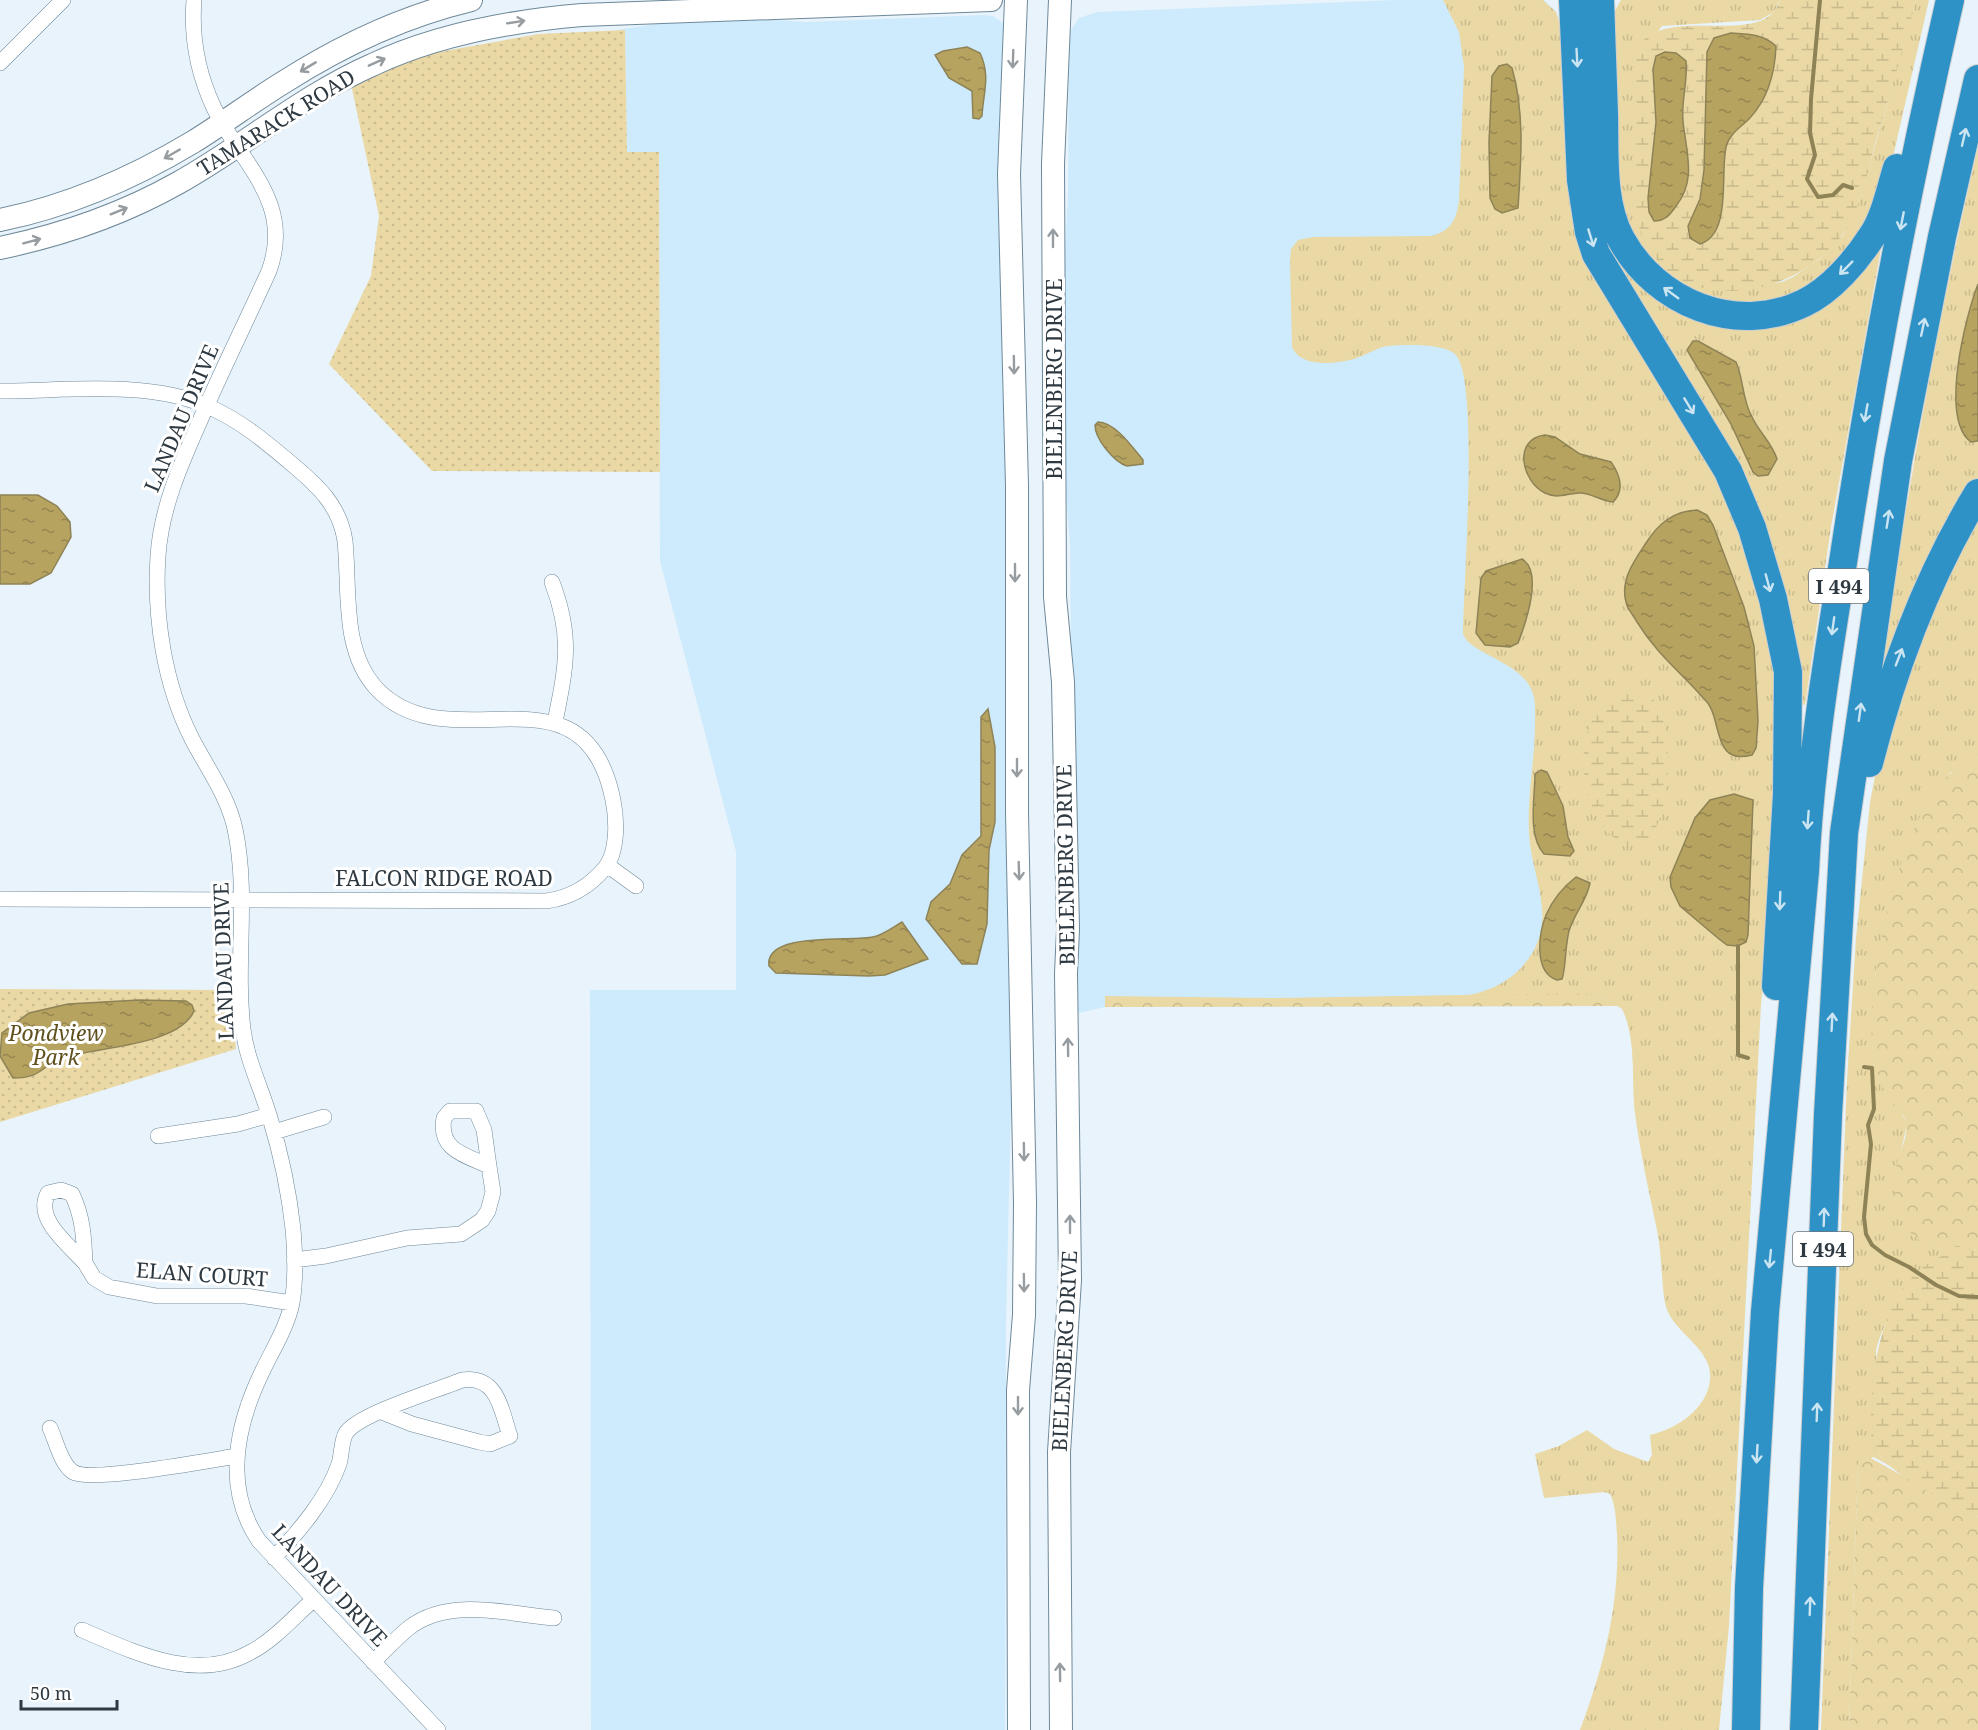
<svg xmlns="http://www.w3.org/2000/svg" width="1978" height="1730" viewBox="0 0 1978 1730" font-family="'Noto Serif',serif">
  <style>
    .built { fill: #ceebfd }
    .grass { fill: url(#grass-tufts) }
    .forest { fill: url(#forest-crowns) }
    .wetland { fill: url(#wetland-marsh) }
    .park { fill: url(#park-dots) }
    .water { fill: url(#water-ripples); stroke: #8e8357; stroke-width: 1.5 }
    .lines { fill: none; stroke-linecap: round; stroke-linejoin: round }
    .stream { stroke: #8e8357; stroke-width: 4 }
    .street-casing { stroke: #6e8899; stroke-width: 16 }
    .secondary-casing { stroke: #6e8899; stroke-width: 24 }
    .highway-casing { stroke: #cdcfd1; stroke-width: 30 }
    .street { stroke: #fff; stroke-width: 15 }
    .secondary { stroke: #fff; stroke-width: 22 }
    .highway { stroke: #2e92c6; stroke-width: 28 }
    .oneway { stroke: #969ca0 }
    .oneway2 { stroke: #cbe4f1 }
    .labels { text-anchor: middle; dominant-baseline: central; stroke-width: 6; stroke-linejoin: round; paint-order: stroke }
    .shield { fill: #fff; stroke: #6d747a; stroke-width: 1.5 }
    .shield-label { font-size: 20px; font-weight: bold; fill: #2e3941 }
    .street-label { font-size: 21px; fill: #2e3941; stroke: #fff }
    .park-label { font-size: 21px; font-style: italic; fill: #5f501e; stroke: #fff }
  </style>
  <defs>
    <pattern id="grass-tufts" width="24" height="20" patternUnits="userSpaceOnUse" patternTransform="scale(1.5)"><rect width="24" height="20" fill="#ead9a4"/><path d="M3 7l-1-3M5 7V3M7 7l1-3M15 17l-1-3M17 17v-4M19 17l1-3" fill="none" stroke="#c9bb8e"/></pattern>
    <pattern id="forest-crowns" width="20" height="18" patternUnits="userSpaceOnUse" patternTransform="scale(1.5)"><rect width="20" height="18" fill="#ead9a4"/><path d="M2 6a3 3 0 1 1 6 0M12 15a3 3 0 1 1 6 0" fill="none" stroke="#c9bb8e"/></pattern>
    <pattern id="wetland-marsh" width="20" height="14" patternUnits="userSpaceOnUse" patternTransform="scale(1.5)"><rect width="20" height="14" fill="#ead9a4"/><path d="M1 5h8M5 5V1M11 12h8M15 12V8" fill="none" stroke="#c9bb8e"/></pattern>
    <pattern id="park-dots" width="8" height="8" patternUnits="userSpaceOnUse" patternTransform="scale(1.5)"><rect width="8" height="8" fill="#ead9a4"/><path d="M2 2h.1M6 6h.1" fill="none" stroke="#c9bb8e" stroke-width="1.8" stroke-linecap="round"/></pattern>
    <pattern id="water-ripples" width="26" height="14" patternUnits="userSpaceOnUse" patternTransform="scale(1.5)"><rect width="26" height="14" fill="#b7a360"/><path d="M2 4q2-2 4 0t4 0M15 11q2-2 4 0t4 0" fill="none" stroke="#958651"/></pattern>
  </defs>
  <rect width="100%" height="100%" fill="#e8f3fb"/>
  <path class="built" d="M 1395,0 L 1544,0 L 1556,12 L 1559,20 L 1620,1006 L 1105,1007 L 1074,1014 L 1070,543 L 1063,457 L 1062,304 L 1068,194 L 1069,33 L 1079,18 L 1097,12 Z
    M 984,15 L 993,16 L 1007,26 L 1013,1015 L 1006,1323 L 1005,1730 L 591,1730 L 590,990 L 736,990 L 736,852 L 660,561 L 659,153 L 627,152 L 625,30 L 616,30 L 676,21 L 747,18 L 807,22 Z"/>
  <path class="grass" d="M 1443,0 L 1543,0 L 1556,12 L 1560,25 L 1575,202 L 1709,460 L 1748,549 L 1776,678 L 1770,902 L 1761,1005 L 1729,1626 L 1719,1730 L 1580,1730 C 1604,1666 1620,1604 1617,1535 C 1616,1522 1616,1505 1610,1494 L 1604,1492 L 1544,1498 L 1535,1454 L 1559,1446 L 1587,1430 L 1614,1449 L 1648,1462 L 1652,1455 L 1650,1435 C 1676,1429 1708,1409 1710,1379 C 1713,1347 1671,1333 1665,1303 C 1661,1279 1662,1254 1657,1230 C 1649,1191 1640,1152 1635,1113 C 1631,1080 1637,1039 1622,1009 L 1605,998 L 1597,996 L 1469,995 C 1499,989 1526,972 1538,941 C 1549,911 1536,880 1531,851 C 1524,809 1535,765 1535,723 C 1535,713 1536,700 1532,691 C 1519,660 1471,655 1463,634 C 1463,590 1480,377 1455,354 C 1443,343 1399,344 1383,347 C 1373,350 1364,356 1354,359 C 1335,364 1301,368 1292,347 L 1290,260 L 1291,249 L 1298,240 L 1313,237 L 1431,236 C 1451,231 1457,219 1459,200 L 1464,67 L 1459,32 Z
    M 1621,0 L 1780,0 L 1774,12 L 1760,20 L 1662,26 L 1635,61 L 1635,186 L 1639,222 L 1670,272 L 1693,284 L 1724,291 L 1782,282 L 1793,277 L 1820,259 L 1843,235 L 1860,199 L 1916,0 L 1929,0 L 1892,161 L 1864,229 L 1819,279 L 1778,300 L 1741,306 L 1668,283 L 1620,218 L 1612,16 Z
    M 1978,146 L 1978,485 L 1890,660 L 1884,659 C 1907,486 1939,316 1978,146 Z
    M 1883,237 L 1831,527 L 1805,705 L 1800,704 L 1781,600 L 1608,246 L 1621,262 L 1758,322 Z
    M 1978,507 L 1978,757 L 1950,773 L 1901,868 L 1885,923 L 1875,977 L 1872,1042 L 1874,1059 L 1886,1093 L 1900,1110 L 1907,1124 L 1895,1178 L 1935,1246 L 1978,1246 L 1978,1249 C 1924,1255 1890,1300 1876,1350 L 1879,1455 L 1895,1469 L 1874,1457 L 1858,1463 L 1849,1730 L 1821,1730 L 1847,1080 L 1856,938 L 1870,802 L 1886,720 Z"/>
  <path class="forest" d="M 1978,757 L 1978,1246 C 1965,1246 1950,1248 1937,1246 C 1898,1240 1890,1197 1897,1163 C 1900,1151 1908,1137 1906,1124 C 1905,1111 1892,1105 1886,1094 C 1881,1084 1877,1072 1874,1060 C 1861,997 1899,815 1951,773 C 1958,767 1969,761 1978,757 Z
    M 1524,994 C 1552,995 1596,987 1620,1006 L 1105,1007 L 1105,996 L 1277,998 Z
    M 1865,1455 L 1978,1517 L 1978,1730 L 1849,1730 L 1858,1463 Z"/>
  <path class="wetland" d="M 1780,0 L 1916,0 C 1904,48 1889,96 1875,144 C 1867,174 1861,208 1843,234 C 1799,297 1679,321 1643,237 C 1628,202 1635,156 1635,119 C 1635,97 1633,73 1636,51 C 1659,0 1765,52 1780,0 Z
    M 1634,693 C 1643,693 1649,695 1655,702 C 1676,727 1673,835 1638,846 C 1586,844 1570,752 1595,716 C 1605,703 1619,696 1634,693 Z
    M 1978,1249 L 1978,1517 C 1949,1501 1893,1478 1876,1450 C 1868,1437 1871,1415 1872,1400 C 1874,1352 1887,1286 1934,1260 C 1948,1252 1963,1251 1978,1249 Z"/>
  <path class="park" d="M 625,30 L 627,152 L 659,152 L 660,472 L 432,471 L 329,364 L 371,276 L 379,216 L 351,84 L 417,56 L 539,34 Z
    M 0,989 L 231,990 L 236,1049 L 0,1122 Z"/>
  <path class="water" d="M 1731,33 C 1749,34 1763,34 1776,46 C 1775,72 1768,99 1749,119 C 1741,127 1729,134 1726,147 C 1720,174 1732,234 1700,244 L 1690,238 L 1688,226 L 1700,199 L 1704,170 L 1707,52 L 1714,38 Z
    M 967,47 L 980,53 C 991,76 983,94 982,116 L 979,119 L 973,118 L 972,91 L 949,78 L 935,55 L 943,51 Z
    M 1665,52 L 1676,53 L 1686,61 C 1688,81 1681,101 1683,121 C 1686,152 1697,180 1676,206 C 1670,215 1665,221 1654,221 L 1649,212 L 1648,198 L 1656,122 L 1653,69 L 1656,56 Z
    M 1507,64 L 1512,68 C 1525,113 1521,161 1518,208 L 1502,213 L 1495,209 L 1490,198 L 1489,142 L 1492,76 L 1499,66 Z
    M 1978,284 L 1978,441 L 1971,442 C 1939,419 1966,315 1978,284 Z
    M 1693,341 L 1698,341 L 1736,362 C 1744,380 1742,400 1752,417 C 1759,432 1772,443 1777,459 L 1768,475 L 1758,476 L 1753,472 L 1731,424 L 1687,350 Z
    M 1098,422 C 1115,422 1133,448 1143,460 L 1143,464 L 1127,466 C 1114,462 1095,439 1095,425 Z
    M 1545,435 L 1555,437 L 1580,454 L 1611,462 C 1620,475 1625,490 1613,502 C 1602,501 1592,494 1582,493 C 1568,492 1559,500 1545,493 C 1522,482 1512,439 1545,435 Z
    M 0,495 L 38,495 L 57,506 L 70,522 L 71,537 L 51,573 L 30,584 L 0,584 Z
    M 1697,510 L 1707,515 L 1713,525 L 1744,607 L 1754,646 L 1758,721 L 1756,748 L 1752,755 C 1711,766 1723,719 1706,701 C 1680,671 1659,657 1637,622 C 1634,616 1627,609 1626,602 C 1620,580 1634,561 1646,543 C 1658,524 1673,511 1697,510 Z
    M 1522,559 C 1544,572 1525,625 1518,643 L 1510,647 L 1485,645 L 1476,633 L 1481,578 L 1486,571 Z
    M 988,709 L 995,747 L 995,822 L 989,850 L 987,924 L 977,964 L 962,964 L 926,919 L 931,902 L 950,884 L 962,855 L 981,836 L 981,717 Z
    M 1541,770 L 1547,772 L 1563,806 L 1568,837 L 1574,851 L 1570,856 L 1544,854 C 1527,835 1535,798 1535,774 Z
    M 1734,794 L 1753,800 L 1748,935 L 1746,942 L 1738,946 L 1727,945 L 1719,939 L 1680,906 L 1671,887 L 1670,877 L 1695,818 L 1710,800 Z
    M 1576,877 L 1590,883 C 1587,900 1574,914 1569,931 C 1565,946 1566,968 1562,979 L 1557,980 C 1533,972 1539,933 1546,915 C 1553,899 1563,887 1576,877 Z
    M 902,922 L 928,959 L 885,975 L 869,976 L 776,973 L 769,966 C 764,931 851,942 873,937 C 883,935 893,927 902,922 Z
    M 139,1000 L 186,1001 L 192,1005 L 194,1011 C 179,1046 95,1047 63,1058 C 40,1066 43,1078 13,1078 L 0,1056 L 2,1033 L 29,1013 L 68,1004 Z"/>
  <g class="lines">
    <path class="stream" d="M 1820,0 L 1811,99 L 1810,133 L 1815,155 L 1807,179 L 1818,197 L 1833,195 L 1843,185 L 1852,188
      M 1738,946 L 1738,1055 L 1748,1058
      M 1864,1067 L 1872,1068 L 1874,1109 L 1868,1125 L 1871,1144 L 1864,1217 L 1866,1234 L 1872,1245 L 1885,1255 L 1909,1267 L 1936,1285 L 1959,1296 L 1978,1297"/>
    <g class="street-casing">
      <path id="street" d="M 194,0 C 191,37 198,74 214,108 C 242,165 294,202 269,271 C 246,322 221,372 199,423 C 180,466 161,509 158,556 C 154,616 164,684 192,739 C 207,768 228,796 235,829 C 249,895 235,962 243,1029 C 247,1061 261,1087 270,1118 C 281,1154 289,1192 293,1229 C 295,1252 296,1280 292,1303 C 287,1327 273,1349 263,1370 C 236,1425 223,1488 259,1541 L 438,1730
        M 0,63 L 63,0
        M 0,391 C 65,391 147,380 207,406 C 240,420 266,442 293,465 C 318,486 340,506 345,541 C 350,589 341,651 377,689 C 450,766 584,655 613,800 C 617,820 618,852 605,868 C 589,887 570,898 546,901 L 0,899
        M 552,582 C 573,637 566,667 555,722
        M 607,865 L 636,886
        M 274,1132 L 324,1117
        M 158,1136 L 238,1124 L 269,1115
        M 61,1190 L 72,1194 C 83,1217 84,1238 85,1263 C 68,1244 34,1219 48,1193 Z
        M 294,1260 L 326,1256 L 407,1238 L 461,1234 L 482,1220 L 488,1211 L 493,1192 L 489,1166 C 465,1155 438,1150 444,1118 L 450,1111 L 476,1111 L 484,1130 L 489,1166
        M 85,1263 L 94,1278 L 109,1287 L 157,1296 L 246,1296 L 292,1303
        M 50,1428 C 56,1441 61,1464 73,1472 C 89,1483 211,1460 237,1456
        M 274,1558 C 298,1532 327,1499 339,1464 C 342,1455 341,1441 346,1433 C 358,1414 438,1390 462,1380 C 498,1375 501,1410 510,1436 L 490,1444 L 479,1442 L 412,1424 L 382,1412
        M 82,1630 C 134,1652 195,1683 249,1653 C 273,1641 293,1618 313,1600
        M 373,1662 C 385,1651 397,1637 410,1627 C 450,1597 508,1614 554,1618"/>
    </g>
    <g class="secondary-casing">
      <path id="secondary" d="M 1016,0 L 1009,174 L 1017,486 L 1017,813 L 1025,1203 L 1024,1315 L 1018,1390 L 1019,1730
        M 1060,0 L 1053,164 L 1055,597 L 1063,682 L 1068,930 L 1066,973 L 1070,1280 L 1059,1452 L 1061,1730
        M 0,220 C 69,206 133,178 193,142 C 224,123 253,101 284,82 C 342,45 404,16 471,0
        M 0,248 C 62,235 123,214 178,183 C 244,146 302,96 372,65 C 438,34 510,21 582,15 L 991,0"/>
    </g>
    <g class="highway-casing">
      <path id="highway" d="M 1573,0 L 1581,180 L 1589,232 L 1596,254 L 1728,471 L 1752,528 L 1773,599 L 1788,672 L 1787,794 L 1776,986
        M 1600,0 C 1601,38 1603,76 1604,114 C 1605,153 1601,203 1621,239 C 1656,303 1736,336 1804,303 C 1831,290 1856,261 1872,236 C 1885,217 1890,190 1897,168
        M 1869,763 C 1893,668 1927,577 1978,493
        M 1746,1730 L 1749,1588 L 1765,1312 L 1805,871 C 1810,765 1827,660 1844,556 C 1872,369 1908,184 1950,0
        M 1804,1730 L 1828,1115 L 1844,833 L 1898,461 L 1942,237 L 1978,79"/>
    </g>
    <use href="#street" class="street"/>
    <use href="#secondary" class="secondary"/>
    <use href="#highway" class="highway"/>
  </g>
  <defs><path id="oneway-shaft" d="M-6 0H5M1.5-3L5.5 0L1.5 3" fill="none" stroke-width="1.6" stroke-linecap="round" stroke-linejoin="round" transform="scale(1.5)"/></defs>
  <g class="oneway">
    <use href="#oneway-shaft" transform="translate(516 22) rotate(-9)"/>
    <use href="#oneway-shaft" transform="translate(1013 59) rotate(92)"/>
    <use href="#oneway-shaft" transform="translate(377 62) rotate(-24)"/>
    <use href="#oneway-shaft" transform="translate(308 67) rotate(149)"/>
    <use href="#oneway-shaft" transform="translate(172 154) rotate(150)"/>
    <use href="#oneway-shaft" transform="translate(119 211) rotate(-22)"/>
    <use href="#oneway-shaft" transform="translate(1053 238) rotate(-90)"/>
    <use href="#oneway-shaft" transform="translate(32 241) rotate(-15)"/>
    <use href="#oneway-shaft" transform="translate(1014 365) rotate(89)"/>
    <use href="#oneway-shaft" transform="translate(1015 573) rotate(90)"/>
    <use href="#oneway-shaft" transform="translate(1017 768) rotate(90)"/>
    <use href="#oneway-shaft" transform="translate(1019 871) rotate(88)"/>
    <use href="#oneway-shaft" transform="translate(1068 1047) rotate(-91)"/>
    <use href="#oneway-shaft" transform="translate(1024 1152) rotate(89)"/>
    <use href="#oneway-shaft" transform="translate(1070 1224) rotate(-90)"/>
    <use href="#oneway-shaft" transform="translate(1024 1283) rotate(89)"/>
    <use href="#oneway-shaft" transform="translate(1018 1406) rotate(90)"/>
    <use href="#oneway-shaft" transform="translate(1060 1672) rotate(-91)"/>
  </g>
  <g class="oneway2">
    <use href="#oneway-shaft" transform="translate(1577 58) rotate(87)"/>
    <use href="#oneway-shaft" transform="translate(1964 137) rotate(-77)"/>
    <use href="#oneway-shaft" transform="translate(1902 221) rotate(101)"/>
    <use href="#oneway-shaft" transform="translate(1591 238) rotate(73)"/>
    <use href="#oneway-shaft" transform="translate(1846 268) rotate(135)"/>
    <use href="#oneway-shaft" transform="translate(1671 293) rotate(-144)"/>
    <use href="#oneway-shaft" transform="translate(1923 327) rotate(-78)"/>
    <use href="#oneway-shaft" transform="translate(1689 406) rotate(59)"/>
    <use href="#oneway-shaft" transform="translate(1866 413) rotate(100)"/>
    <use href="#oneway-shaft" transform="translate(1888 519) rotate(-81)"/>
    <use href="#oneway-shaft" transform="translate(1768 583) rotate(75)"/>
    <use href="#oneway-shaft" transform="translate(1833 626) rotate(98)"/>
    <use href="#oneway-shaft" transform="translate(1899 657) rotate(-69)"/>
    <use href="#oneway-shaft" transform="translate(1860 712) rotate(-82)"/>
    <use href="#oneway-shaft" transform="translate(1808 820) rotate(94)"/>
    <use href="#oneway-shaft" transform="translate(1780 901) rotate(92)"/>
    <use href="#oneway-shaft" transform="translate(1832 1022) rotate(-87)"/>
    <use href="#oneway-shaft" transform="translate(1824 1217) rotate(-88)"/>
    <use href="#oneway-shaft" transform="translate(1770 1259) rotate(96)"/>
    <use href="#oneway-shaft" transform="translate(1817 1412) rotate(-88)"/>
    <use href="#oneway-shaft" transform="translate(1757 1454) rotate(93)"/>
    <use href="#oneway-shaft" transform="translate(1810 1606) rotate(-88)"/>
  </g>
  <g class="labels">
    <g class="shield">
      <rect x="1809" y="569" width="60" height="34" rx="4.5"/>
      <rect x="1793" y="1232" width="60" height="34" rx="4.5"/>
    </g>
    <g class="shield-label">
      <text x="1839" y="586">I 494</text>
      <text x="1823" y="1249">I 494</text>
    </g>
    <g class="street-label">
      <text transform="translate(276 122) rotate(-32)">TAMARACK ROAD</text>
      <text transform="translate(1054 379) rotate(-90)">BIELENBERG DRIVE</text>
      <text transform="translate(181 418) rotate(-67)">LANDAU DRIVE</text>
      <text transform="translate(1065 865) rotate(-91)">BIELENBERG DRIVE</text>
      <text x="444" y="878">FALCON RIDGE ROAD</text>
      <text transform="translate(223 961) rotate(-92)">LANDAU DRIVE</text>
      <text transform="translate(202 1274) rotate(4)">ELAN COURT</text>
      <text transform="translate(1064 1351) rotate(-87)">BIELENBERG DRIVE</text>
      <text transform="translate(330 1585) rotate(47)">LANDAU DRIVE</text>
    </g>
    <g class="park-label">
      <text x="56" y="1033">Pondview<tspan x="56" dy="24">Park</tspan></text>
    </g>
  </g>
  <path d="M21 1700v9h96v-9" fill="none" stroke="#2e3941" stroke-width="3"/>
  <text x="30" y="1700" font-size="18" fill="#2e3941" stroke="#ffffff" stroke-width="4.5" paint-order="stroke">50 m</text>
</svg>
